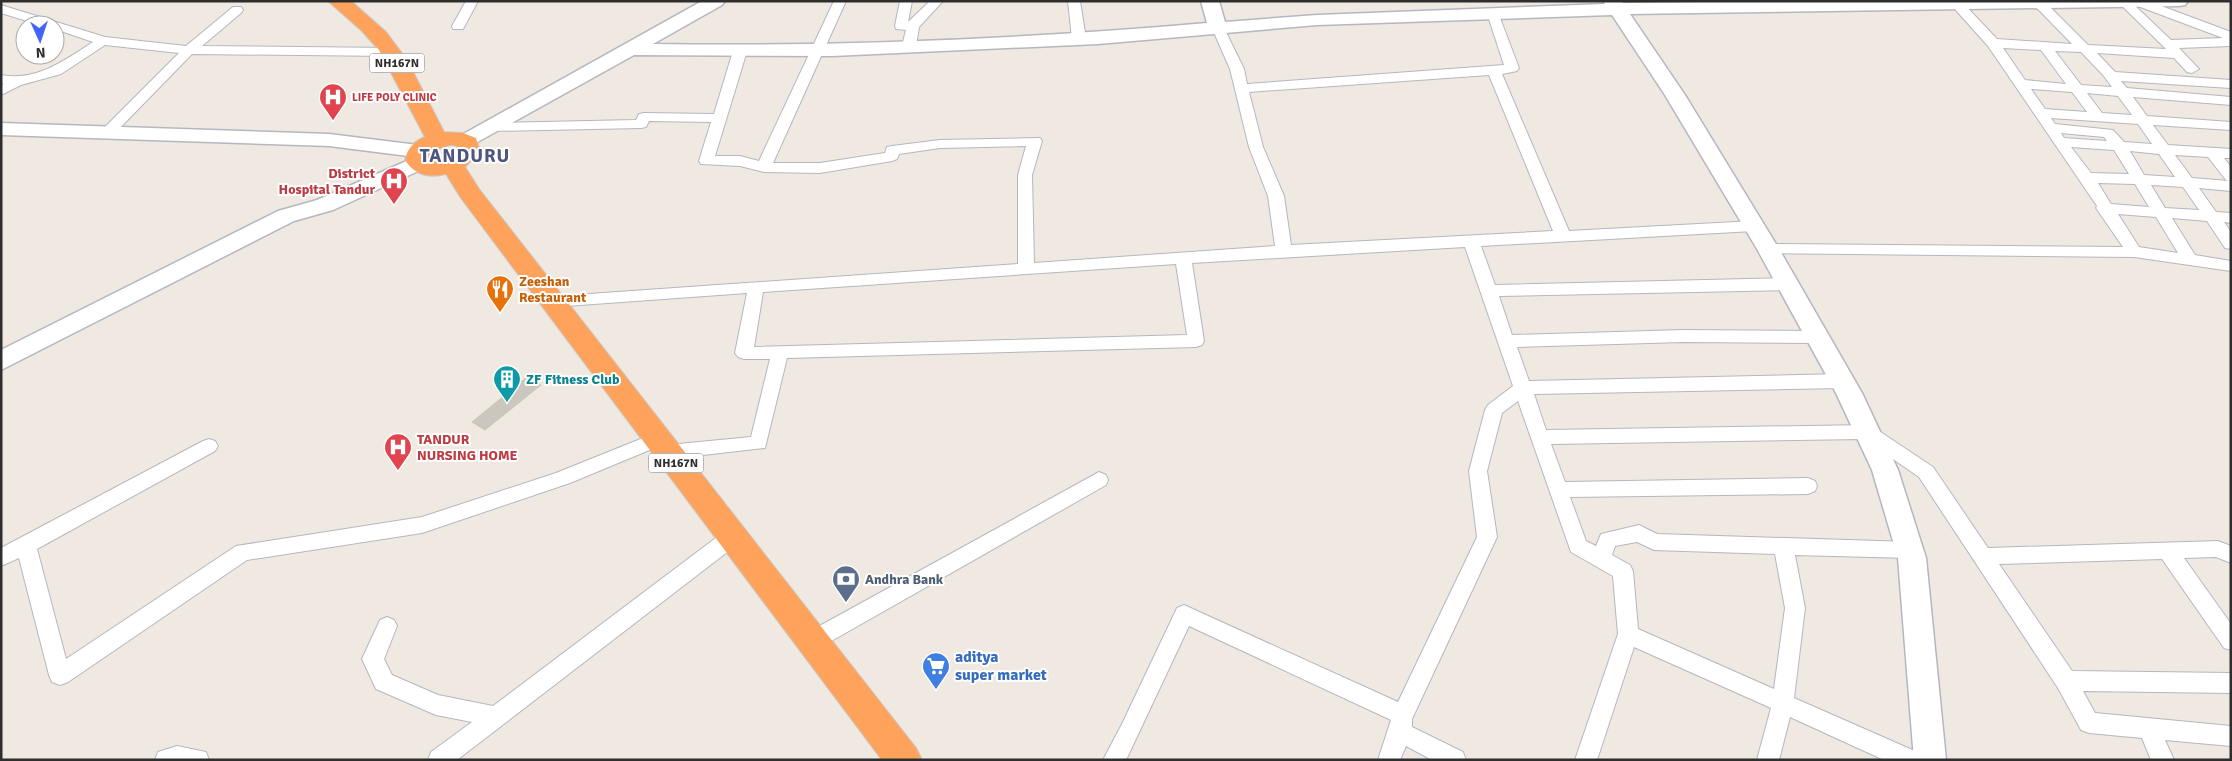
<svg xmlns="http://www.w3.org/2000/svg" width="2232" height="761" viewBox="0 0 2232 761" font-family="Signika,sans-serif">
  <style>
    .building { fill: #cbc7bf; stroke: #cbc5ba }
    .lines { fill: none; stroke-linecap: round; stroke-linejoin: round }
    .street-casing { stroke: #b4b7c1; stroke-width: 2 }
    .secondary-casing { stroke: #b4b7c1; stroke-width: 3 }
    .highway-casing { stroke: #c9c9c9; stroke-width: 2 }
    .street { fill: #fff; fill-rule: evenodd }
    .secondary { fill: #fff; fill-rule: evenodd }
    .highway { fill: #ffa35c; fill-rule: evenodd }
    .labels { text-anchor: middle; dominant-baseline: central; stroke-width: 4; stroke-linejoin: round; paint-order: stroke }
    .far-health-label { font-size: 11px; font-weight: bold; fill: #be3a42; stroke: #fff; text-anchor: start }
    .shield { fill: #fff; stroke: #6d6d6d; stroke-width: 1 }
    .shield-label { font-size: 12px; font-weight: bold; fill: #2e2e2e }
    .health-label { font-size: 14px; font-weight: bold; fill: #be3a42; stroke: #fff; text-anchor: end }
    .food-label { font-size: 14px; font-weight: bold; fill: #c56008; stroke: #fff; text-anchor: start }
    .culture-label { font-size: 14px; font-weight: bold; fill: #0d838f; stroke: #fff; text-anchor: start }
    .service-label { font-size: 14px; font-weight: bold; fill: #4e5e75; stroke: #fff; text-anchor: start }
    .near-shop-label { font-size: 16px; font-weight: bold; fill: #366cbe; stroke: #fff; text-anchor: start }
    .district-label { font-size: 19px; font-weight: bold; letter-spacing: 1px; fill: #4d5680; stroke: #fff }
  </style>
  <rect width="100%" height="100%" fill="#efe9e1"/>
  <path class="building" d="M 527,377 L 541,385 L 485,430 L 472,422 Z"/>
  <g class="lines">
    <g class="street-casing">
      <path id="street" d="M 466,1 L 478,1 L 463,29 L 453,29 L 452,26 Z
        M 834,1 L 846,1 L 773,163 L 820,163 L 885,153 L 887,147 L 892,146 L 940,140 L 1040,138 L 1042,141 L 1032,175 L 1034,263 L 1275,246 L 1268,196 L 1249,147 L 1230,69 L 1212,28 L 1213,25 L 1223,25 L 1224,28 L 1244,69 L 1247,84 L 1504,65 L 1487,13 L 1493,9 L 1497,10 L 1519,68 L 1517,71 L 1502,74 L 1569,231 L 1754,221 L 1759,222 L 1762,226 L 1759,230 L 1754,231 L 1481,246 L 1495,285 L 1788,278 L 1794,280 L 1796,284 L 1794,288 L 1788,290 L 1499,296 L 1512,335 L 1683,330 L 1817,331 L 1823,333 L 1825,337 L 1823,341 L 1817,343 L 1683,342 L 1517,347 L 1529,381 L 1842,374 L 1848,376 L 1851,381 L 1848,386 L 1842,388 L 1534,394 L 1546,430 L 1867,425 L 1873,427 L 1933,467 L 1988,548 L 2218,541 L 2231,546 L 2231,563 L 2216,557 L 2184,558 L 2231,624 L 2231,650 L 2224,648 L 2162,559 L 1999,564 L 2072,671 L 2231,673 L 2231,693 L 2083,691 L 2095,713 L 2231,726 L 2231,746 L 2165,740 L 2174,760 L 2151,760 L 2142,738 L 2089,733 L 2081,730 L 2058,688 L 1919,477 L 1864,439 L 1551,444 L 1565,482 L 1808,478 L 1815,481 L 1817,486 L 1815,491 L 1808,494 L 1570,497 L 1586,541 L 1596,546 L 1601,534 L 1639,525 L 1657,534 L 1910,542 L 1917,544 L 1920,550 L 1917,556 L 1910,558 L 1795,555 L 1805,608 L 1794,698 L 1917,752 L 1920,760 L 1884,760 L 1790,717 L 1779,760 L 1757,760 L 1771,708 L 1634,647 L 1597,760 L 1575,760 L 1618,634 L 1613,576 L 1571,552 L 1518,401 L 1502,413 L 1487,471 L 1497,537 L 1412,719 L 1412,727 L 1463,752 L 1466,760 L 1432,760 L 1406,746 L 1400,760 L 1378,760 L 1391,720 L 1189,626 L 1126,760 L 1103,760 L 1122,724 L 1177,608 L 1184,605 L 1398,702 L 1477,537 L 1469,471 L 1485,410 L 1488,405 L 1513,386 L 1465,247 L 1192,263 L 1204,341 L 1202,345 L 1196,347 L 787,358 L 765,448 L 668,459 L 661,457 L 659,452 L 661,447 L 668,445 L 751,437 L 770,359 L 744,359 L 738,357 L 735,353 L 747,293 L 552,307 L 546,305 L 544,301 L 546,297 L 1018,264 L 1018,175 L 1026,146 L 940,148 L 899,154 L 897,159 L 892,161 L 820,173 L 764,172 L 740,166 L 701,164 L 699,161 L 711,122 L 649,121 L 646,127 L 641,128 L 491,131 L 484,127 L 491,123 L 636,120 L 639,114 L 644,113 L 714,114 L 733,51 L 740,47 L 747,51 L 715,156 L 740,156 L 759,161 ZM 1489,75 L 1553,231 L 1291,245 L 1284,196 L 1263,147 L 1249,92 ZM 1176,264 L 1187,335 L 754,347 L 763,292 ZM 1637,542 L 1654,550 L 1775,554 L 1785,608 L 1774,689 L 1638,629 L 1633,571 L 1630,565 L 1612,555 L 1615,546 Z
        M 900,1 L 912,1 L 908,22 L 930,1 L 943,1 L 919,27 L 916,46 L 909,50 L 902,46 L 906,30 L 896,29 L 895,26 Z
        M 1068,1 L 1080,1 L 1086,39 L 1084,42 L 1079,43 L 1072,39 Z
        M 1953,1 L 1961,1 L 1997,39 L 2072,44 L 2035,6 L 2034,1 L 2044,1 L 2088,45 L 2166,49 L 2117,1 L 2130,1 L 2171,40 L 2223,38 L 2135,5 L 2133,1 L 2148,1 L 2231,32 L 2231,46 L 2179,48 L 2199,69 L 2192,73 L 2187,72 L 2174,58 L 2097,53 L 2115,72 L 2231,80 L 2231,88 L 2121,81 L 2127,88 L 2231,97 L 2231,105 L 2133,97 L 2147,116 L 2231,122 L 2231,130 L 2153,125 L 2168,145 L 2231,149 L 2231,158 L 2224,158 L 2231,167 L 2231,191 L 2199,188 L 2216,212 L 2231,213 L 2231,223 L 2224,222 L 2231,232 L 2231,249 L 2225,248 L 2207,221 L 2172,218 L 2195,255 L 2231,261 L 2231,271 L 2134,257 L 1762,253 L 1760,249 L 1762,245 L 1768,244 L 2123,247 L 2096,208 L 2097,206 L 1988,46 L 1953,7 L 1951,4 ZM 2003,48 L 2041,50 L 2066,84 L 2025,80 ZM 2055,51 L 2081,52 L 2103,75 L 2112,87 L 2081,85 ZM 2031,89 L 2072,92 L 2087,112 L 2045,109 ZM 2087,93 L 2118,96 L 2132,115 L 2102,113 ZM 2051,118 L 2138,124 L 2152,144 L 2124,142 L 2113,130 L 2055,124 ZM 2061,133 L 2104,137 L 2107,141 L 2064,138 ZM 2071,147 L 2114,150 L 2129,174 L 2091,173 ZM 2130,151 L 2159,154 L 2175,177 L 2144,175 ZM 2175,155 L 2208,157 L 2226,180 L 2229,181 L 2192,178 ZM 2098,183 L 2135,184 L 2149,207 L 2111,204 ZM 2151,185 L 2183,187 L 2199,210 L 2165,208 ZM 2118,214 L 2156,217 L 2178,253 L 2139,247 Z
        M 1,5 L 105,37 L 186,46 L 233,7 L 241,7 L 243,10 L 241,13 L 202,46 L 391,48 L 398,52 L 391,56 L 192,54 L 113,135 L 103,135 L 101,132 L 103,129 L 179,53 L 105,45 L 61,74 L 21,85 L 1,95 L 1,85 L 4,84 L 1,83 L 1,75 C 36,82 65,60 93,42 L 55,29 L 55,25 L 40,25 L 1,13 Z
        M 658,432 L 664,434 L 667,439 L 664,444 L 570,483 L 422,533 L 247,560 L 68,682 L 60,685 L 52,682 L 49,675 L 19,558 L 1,566 L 1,548 L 203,441 L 209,439 L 215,441 L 218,446 L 215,451 L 37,549 L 66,659 L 236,546 L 422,517 L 556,473 Z
        M 1099,472 L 1106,475 L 1108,480 L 1106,485 L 819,648 L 812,650 L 805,648 L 802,641 L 805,634 Z
        M 732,529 L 739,531 L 742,537 L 739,543 L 457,760 L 428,760 L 431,752 L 472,722 L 436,715 L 376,689 L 362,659 L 380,620 L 387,617 L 394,620 L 397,626 L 384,659 L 392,675 L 438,695 L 493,706 L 725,531 Z
        M 177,746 L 206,752 L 209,760 L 155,760 L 158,752 Z"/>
    </g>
    <g class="secondary-casing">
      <path id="secondary" d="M 702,1 L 725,1 L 722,5 L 653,44 C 838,47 1023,39 1207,23 L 1201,1 L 1219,1 L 1225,22 L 1317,15 L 1605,4 L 1603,1 L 1621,1 L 1623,3 L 1781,1 L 2188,1 L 2185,5 L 2179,6 L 1630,14 L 1685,95 L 1779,249 L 1862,393 L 1898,470 L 1926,558 L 1946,760 L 1914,760 L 1898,558 L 1872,470 L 1836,393 L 1757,249 L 1665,95 L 1612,15 L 1317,25 L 1098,44 L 832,56 L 634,55 L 472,145 L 465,147 L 458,145 L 455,141 L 458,137 Z
        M 1,123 L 329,134 L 426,146 L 429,151 L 426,156 L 420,157 L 425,158 L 428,163 L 425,168 L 333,210 L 294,221 L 1,370 L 1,350 L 278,211 L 317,200 L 416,157 L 329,146 L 1,135 Z"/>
    </g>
    <g class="highway-casing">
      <path id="highway" d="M 328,1 L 351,1 L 386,32 L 407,60 L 444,132 L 463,133 L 476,138 L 480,151 L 465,167 L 479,189 L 916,748 L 922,760 L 882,760 L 461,198 L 446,174 C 429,178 414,175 405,160 C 407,149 414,141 425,137 L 379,50 L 362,31 ZM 450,145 L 457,146 L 457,150 L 443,160 L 435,162 L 428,159 L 432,151 Z"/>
    </g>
    <use href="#street" class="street"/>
    <use href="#secondary" class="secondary"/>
    <use href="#highway" class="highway"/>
  </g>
  <defs>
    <g id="hospital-pin" transform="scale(1.4375)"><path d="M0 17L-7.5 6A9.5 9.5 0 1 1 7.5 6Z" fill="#e0444e" stroke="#fff"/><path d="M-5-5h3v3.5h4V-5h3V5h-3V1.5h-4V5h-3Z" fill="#fff"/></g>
    <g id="restaurant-pin" transform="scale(1.4375)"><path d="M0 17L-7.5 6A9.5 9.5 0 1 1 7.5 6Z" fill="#e8710a" stroke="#fff"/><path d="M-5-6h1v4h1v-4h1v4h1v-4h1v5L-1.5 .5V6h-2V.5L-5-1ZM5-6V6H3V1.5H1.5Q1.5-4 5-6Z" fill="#fff"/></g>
    <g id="building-pin" transform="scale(1.4375)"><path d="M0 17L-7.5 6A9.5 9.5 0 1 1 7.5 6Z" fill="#0f9aa8" stroke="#fff"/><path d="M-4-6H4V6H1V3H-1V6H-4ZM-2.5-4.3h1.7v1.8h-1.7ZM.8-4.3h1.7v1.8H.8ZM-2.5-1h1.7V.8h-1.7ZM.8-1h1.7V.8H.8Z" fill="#fff"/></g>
    <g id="bank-pin" transform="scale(1.4375)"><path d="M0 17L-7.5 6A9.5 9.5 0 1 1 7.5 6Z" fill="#5c6f8a" stroke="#fff"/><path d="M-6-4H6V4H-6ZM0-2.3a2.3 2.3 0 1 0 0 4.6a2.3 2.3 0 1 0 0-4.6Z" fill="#fff"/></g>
    <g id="supermarket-pin" transform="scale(1.4375)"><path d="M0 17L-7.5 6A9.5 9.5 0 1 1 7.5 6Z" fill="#3f7fe0" stroke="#fff"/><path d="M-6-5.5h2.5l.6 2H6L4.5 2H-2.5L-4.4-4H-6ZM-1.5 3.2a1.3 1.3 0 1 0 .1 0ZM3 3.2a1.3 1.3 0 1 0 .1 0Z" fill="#fff"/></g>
  </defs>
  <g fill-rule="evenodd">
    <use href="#hospital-pin" x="333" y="97"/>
    <use href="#hospital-pin" x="394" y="181"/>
    <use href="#restaurant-pin" x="500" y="289"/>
    <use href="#building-pin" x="507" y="379"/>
    <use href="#hospital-pin" x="398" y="447"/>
    <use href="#bank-pin" x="846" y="579"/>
    <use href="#supermarket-pin" x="936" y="666"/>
  </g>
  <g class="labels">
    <g class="far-health-label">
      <text x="352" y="97">LIFE POLY CLINIC</text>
    </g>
    <g class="shield">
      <rect x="369.5" y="53.5" width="55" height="19" rx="4"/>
      <rect x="648.5" y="453.5" width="55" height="19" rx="4"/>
    </g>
    <g class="shield-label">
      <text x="397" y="63">NH167N</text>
      <text x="676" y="463">NH167N</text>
    </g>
    <g class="health-label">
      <text x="375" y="173">District<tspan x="375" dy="16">Hospital Tandur</tspan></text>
      <text x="417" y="439" text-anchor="start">TANDUR<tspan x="417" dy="16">NURSING HOME</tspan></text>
    </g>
    <g class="food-label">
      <text x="519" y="281">Zeeshan<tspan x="519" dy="16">Restaurant</tspan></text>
    </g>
    <g class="culture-label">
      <text x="526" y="379">ZF Fitness Club</text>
    </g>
    <g class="service-label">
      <text x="865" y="579">Andhra Bank</text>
    </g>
    <g class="near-shop-label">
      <text x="955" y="657">aditya<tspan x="955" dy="18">super market</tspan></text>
    </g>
    <g class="district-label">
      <text x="465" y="156">TANDURU</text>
    </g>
  </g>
  <rect width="2232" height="761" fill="none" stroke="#2e2e2e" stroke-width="5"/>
  <g transform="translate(40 40) rotate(177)"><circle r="24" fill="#ffffff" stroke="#ababab"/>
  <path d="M0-4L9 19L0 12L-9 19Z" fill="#4264fb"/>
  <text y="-8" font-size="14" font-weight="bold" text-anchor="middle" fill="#2e2e2e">N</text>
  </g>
</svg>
